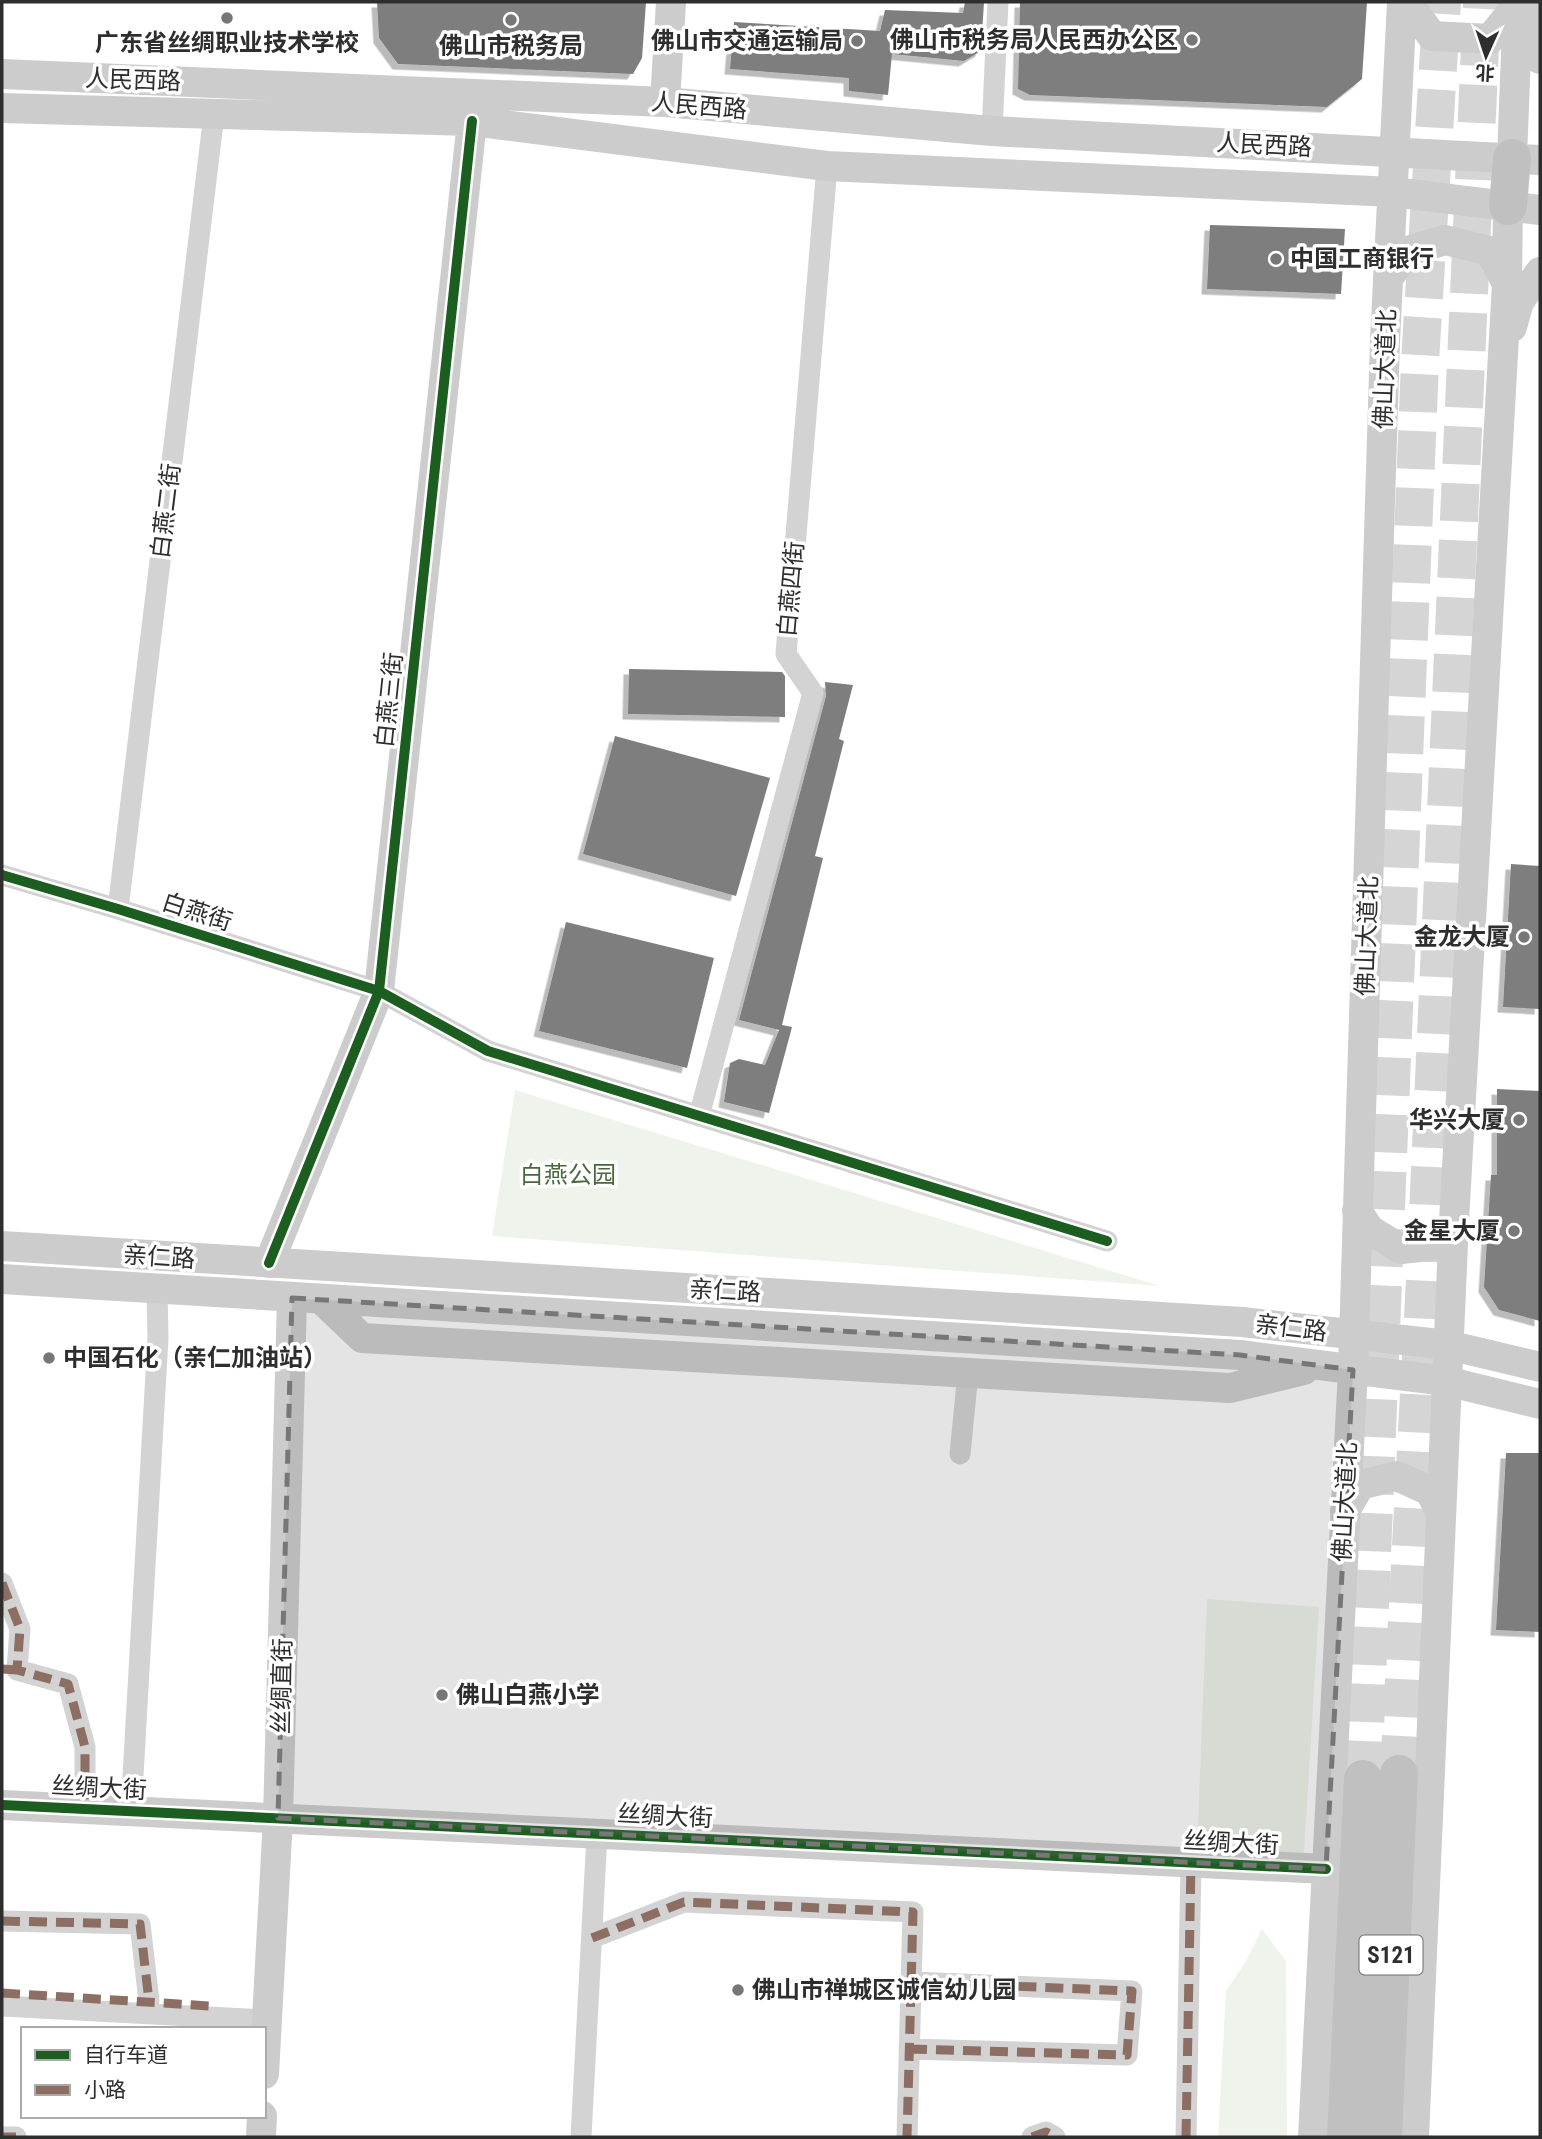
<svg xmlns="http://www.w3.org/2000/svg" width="1542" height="2139" viewBox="0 0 1542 2139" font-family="'Roboto Condensed','Noto Sans SC',sans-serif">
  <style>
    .green { fill: #eef4ec }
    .building { fill: #7e7e7e; filter: url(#shadow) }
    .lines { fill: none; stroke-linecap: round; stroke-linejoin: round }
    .highway-tunnel { stroke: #d5d5d5; stroke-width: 38; stroke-dasharray: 38 19; stroke-linecap: butt }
    .street { stroke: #d3d3d3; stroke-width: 21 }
    .secondary { stroke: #ccc; stroke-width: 30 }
    .highway { stroke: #c0c0c0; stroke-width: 38 }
    .quiet { stroke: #8d6e63; stroke-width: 9; stroke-dasharray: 18 9; stroke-linecap: butt }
    .cycleway-casing { stroke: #fff; stroke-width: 15 }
    .cycleway { stroke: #1b5e20; stroke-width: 10 }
    .marked { fill: #777; fill-opacity: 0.2; stroke: #777; stroke-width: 5; stroke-dasharray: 14 9; stroke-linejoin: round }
    .poi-dot { fill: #777; stroke: #fff; stroke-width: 2.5 }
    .labels { text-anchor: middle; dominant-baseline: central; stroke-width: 7; stroke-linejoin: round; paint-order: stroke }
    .shield { fill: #fff; stroke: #6d6d6d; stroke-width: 2 }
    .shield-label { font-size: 23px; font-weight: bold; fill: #2e2e2e }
    .poi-label { font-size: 24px; font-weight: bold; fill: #2e2e2e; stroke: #fff; text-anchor: end }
    .street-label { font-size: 24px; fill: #2e2e2e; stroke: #fff }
    .park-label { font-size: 24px; fill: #49683d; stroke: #fff }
  </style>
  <defs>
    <filter id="shadow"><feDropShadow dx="-5.5" dy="5.5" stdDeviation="0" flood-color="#0004"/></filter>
  </defs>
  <rect width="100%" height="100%" fill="#fff"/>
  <path class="green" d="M 515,1090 L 1160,1286 L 492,1236 Z
    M 1207,1599 L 1319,1607 L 1304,1853 L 1197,1851 Z
    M 1262,1929 L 1286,1961 L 1287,2137 L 1218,2137 L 1226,1991 L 1246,1961 Z"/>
  <path class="building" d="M 377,2 L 646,2 L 642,58 L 633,74 L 398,64 L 379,38 Z
    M 965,2 L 984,2 L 981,51 L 964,61 L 892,54 L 888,95 L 849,91 L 849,78 L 730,69 L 734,22 L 880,31 L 885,10 L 963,13 Z
    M 1020,2 L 1367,2 L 1362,79 L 1327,107 L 1030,95 L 1018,89 Z
    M 1210,225 L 1345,229 L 1341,294 L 1207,289 Z
    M 629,669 L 782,672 L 785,676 L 785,717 L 628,714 Z
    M 825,682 L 853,685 L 839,739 L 844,741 L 815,856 L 823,858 L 782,1025 L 792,1027 L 769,1113 L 724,1102 L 730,1063 L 739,1059 L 765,1065 L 779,1030 L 739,1020 L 826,696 Z
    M 615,736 L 770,778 L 736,896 L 583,854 Z
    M 1511,864 L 1540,866 L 1540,1009 L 1503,1007 Z
    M 566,922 L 714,958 L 687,1068 L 539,1031 Z
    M 1497,1089 L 1540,1091 L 1540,1321 L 1499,1310 L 1484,1287 L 1491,1175 L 1497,1175 Z
    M 1506,1453 L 1540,1453 L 1540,1632 L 1496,1630 Z"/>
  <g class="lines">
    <path class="highway-tunnel" d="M 1399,1774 L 1426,1260 L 1482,2
      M 1363,1779 L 1420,362 L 1442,2"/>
    <path class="street" d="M 992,131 L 998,2
      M 2,875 L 118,909 L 379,991 L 488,1051 L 1107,1241
      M 118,909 L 214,114
      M 699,1116 L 813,693 L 786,654 L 827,166
      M 960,1454 L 968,1373
      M 2,1583 L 20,1629 L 17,1670 L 68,1684 L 85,1747 L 85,1809
      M 131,1811 L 158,1338 L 157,1289
      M 2,1921 L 140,1924 L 149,2001
      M 592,1938 L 684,1902 L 913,1912 L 907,2137
      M 2,2006 L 267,2020
      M 909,2049 L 1127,2055 L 1132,1991 L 911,1982
      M 2,2137 L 16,2137
      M 581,2137 L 597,1834
      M 1032,2137 L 1046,2132 L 1055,2137
      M 1186,2137 L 1191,1862"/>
    <path class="secondary" d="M 1407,2 L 1432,36 L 1490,39 L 1518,4
      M 1530,11 L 1535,46 L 1540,59
      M 2,74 L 665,102 L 992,131 L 1540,160
      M 665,102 L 671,2
      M 2,108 L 472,121 L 827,166 L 1393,192 L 1540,210
      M 1512,158 L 1518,2
      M 1388,278 L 1408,251 L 1445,240 L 1490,251 L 1507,284
      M 1512,327 L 1519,302 L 1540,272
      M 1357,1211 L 1370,1230 L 1401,1249 L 1439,1245 L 1454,1221
      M 2,1246 L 1242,1322 L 1448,1345 L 1540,1367
      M 269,1263 L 379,991 L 472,121
      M 2,1279 L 1240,1355 L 1446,1381 L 1540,1404
      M 321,1299 L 362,1338 L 1230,1388 L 1304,1370
      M 1345,1511 L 1360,1485 L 1397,1476 L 1430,1491 L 1440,1512
      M 2,1805 L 1326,1869
      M 264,2074 L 278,1818 L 292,1298
      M 261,2137 L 262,2116
      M 1313,2137 L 1353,1370 L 1385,341 L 1402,2
      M 1414,2137 L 1454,1221 L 1507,284 L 1508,206"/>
    <path class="highway" d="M 1508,206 L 1512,158
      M 1346,2137 L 1363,1779
      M 1383,2137 L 1399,1774"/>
    <path class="quiet" d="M 2,1583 L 20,1629 L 17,1670 L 68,1684 L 85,1747 L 85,1809
      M 2,1669 L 17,1670
      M 2,1921 L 140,1924 L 149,2001
      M 592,1938 L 684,1902 L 913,1912 L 907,2137
      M 2,1993 L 210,2006
      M 909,2049 L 1127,2055 L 1132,1991 L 911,1982
      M 2,2137 L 16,2137
      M 1032,2137 L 1046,2132 L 1055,2137
      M 1186,2137 L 1191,1862"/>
    <g class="cycleway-casing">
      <path id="cycleway" d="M 2,875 L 118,909 L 379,991 L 488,1051 L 1107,1241
        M 269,1263 L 379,991 L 472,121
        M 2,1805 L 1326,1869"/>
    </g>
    <use href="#cycleway" class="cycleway"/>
  </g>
  <path class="marked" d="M 292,1298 L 1240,1355 L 1353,1370 L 1326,1869 L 278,1818 Z"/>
  <g class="poi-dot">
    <circle cx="227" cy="18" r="7"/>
    <circle cx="511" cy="20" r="7"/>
    <circle cx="1192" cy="40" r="7"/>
    <circle cx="857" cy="41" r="7"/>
    <circle cx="1276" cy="259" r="7"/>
    <circle cx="1524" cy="937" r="7"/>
    <circle cx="1519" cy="1120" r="7"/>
    <circle cx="1514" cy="1231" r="7"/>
    <circle cx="49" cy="1358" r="7"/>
    <circle cx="442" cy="1695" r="7"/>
    <circle cx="738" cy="1990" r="7"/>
  </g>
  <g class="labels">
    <rect class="shield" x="1359.5" y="1935.5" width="63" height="39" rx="5"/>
    <g class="shield-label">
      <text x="1391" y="1955">S121</text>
    </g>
    <g class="poi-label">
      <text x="1178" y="40">佛山市税务局人民西办公区</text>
      <text x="843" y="41">佛山市交通运输局</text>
      <text x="227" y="43" text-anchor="middle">广东省丝绸职业技术学校</text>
      <text x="511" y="46" text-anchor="middle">佛山市税务局</text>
      <text x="1290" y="259" text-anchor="start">中国工商银行</text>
      <text x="1510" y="937">金龙大厦</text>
      <text x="1505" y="1120">华兴大厦</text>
      <text x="1500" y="1231">金星大厦</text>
      <text x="63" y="1358" text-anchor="start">中国石化（亲仁加油站）</text>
      <text x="456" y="1695" text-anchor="start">佛山白燕小学</text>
      <text x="752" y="1990" text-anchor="start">佛山市禅城区诚信幼儿园</text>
    </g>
    <g class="street-label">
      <text transform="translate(133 80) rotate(2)">人民西路</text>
      <text transform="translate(699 106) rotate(5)">人民西路</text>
      <text transform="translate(1264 145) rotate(3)">人民西路</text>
      <text transform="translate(1385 369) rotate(-88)">佛山大道北</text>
      <text transform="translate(166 511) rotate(-83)">白燕二街</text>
      <text transform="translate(791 589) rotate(-85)">白燕四街</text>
      <text transform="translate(389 700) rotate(-84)">白燕三街</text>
      <text transform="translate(197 912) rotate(18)">白燕街</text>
      <text transform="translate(1367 936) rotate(-88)">佛山大道北</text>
      <text transform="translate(159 1257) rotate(4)">亲仁路</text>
      <text transform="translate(725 1291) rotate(3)">亲仁路</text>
      <text transform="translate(1291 1328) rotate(7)">亲仁路</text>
      <text transform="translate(1345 1502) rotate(-87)">佛山大道北</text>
      <text transform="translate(282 1686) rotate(-89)">丝绸直街</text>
      <text transform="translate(99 1788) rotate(3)">丝绸大街</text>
      <text transform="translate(665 1816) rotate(3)">丝绸大街</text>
      <text transform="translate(1231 1843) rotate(3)">丝绸大街</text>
    </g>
    <g class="park-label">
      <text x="568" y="1175">白燕公园</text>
    </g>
  </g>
  <rect width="1542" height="2139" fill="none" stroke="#2e2e2e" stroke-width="7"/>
  <rect x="21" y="2027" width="245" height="91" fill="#ffffff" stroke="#ababab" stroke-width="2"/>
  <rect x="35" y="2050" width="35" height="10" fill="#1b5e20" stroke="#ababab" stroke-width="2"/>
  <text x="84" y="2062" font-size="21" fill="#2e2e2e">自行车道</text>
  <rect x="35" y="2085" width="35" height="10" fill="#8d6e63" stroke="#ababab" stroke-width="2"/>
  <text x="84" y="2097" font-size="21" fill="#2e2e2e">小路</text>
  <g transform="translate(1486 56) rotate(183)" stroke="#ffffff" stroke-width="5" paint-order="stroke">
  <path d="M0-5L12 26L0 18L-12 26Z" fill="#2e2e2e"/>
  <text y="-10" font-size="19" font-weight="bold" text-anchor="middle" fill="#2e2e2e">北</text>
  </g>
</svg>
